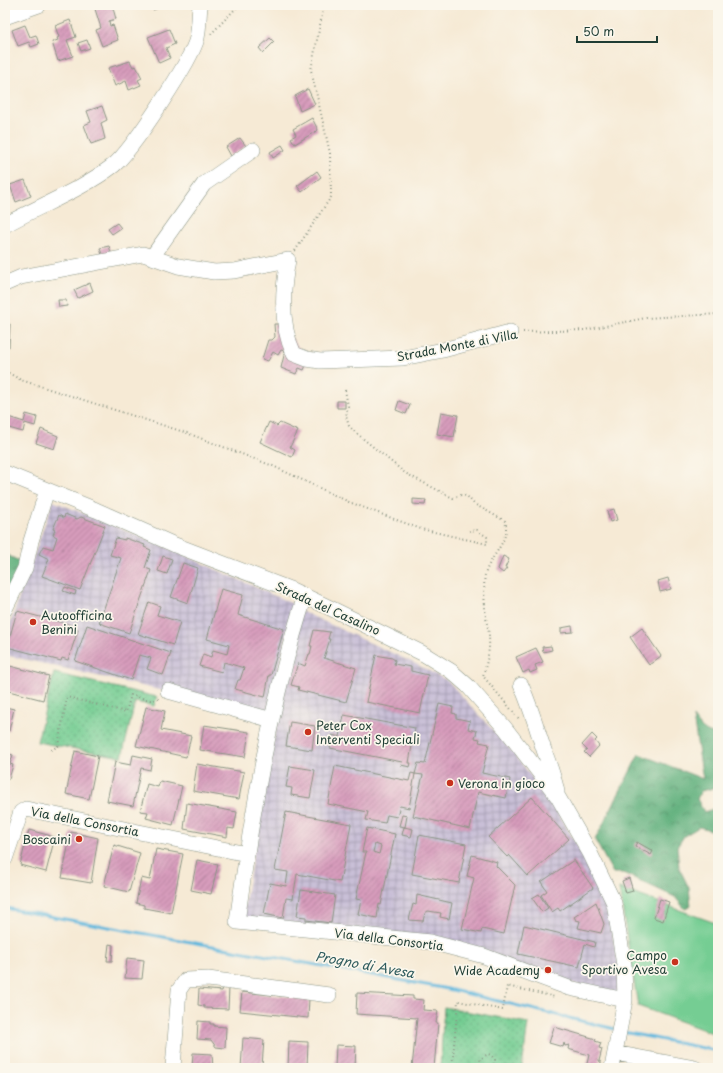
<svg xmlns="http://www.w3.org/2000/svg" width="723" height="1073" viewBox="0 0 723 1073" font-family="'Playpen Sans',sans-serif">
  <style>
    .industrial { fill: url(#industrial-grid) }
    .grass { fill: url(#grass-dots); stroke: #4a8564 }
    .forest { fill: url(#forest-crowns); stroke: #407658 }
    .pitch { fill: #75cd93; stroke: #4a8564 }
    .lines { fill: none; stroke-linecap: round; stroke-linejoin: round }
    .stream { stroke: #60b7dd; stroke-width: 3 }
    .building { fill: url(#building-hatch); fill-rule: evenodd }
    .minor-casing { stroke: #8a9484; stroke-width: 16 }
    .path { stroke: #8a9484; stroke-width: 2; stroke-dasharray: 1 3; stroke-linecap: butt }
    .minor { stroke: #fff; stroke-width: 15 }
    .poi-dot { fill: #c8321e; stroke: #fbf7ec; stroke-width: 1.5 }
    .labels { text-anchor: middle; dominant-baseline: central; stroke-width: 3.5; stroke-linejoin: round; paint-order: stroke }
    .street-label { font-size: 12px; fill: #1f3d34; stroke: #fbf7ec }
    .poi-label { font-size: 12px; fill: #1f3d34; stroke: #fbf7ec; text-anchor: start }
    .water-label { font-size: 13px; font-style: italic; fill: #2f5c5e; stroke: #fbf7ec }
  </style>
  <defs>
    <pattern id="industrial-grid" width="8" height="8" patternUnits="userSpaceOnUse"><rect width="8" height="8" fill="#c9bfd7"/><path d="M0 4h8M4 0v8" fill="none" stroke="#a39caf"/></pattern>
    <pattern id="grass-dots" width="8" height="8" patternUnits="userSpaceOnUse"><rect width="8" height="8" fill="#75cd93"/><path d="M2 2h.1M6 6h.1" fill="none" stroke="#5fa879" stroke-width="1.8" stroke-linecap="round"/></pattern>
    <pattern id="forest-crowns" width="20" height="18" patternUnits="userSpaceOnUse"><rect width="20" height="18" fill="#60b07d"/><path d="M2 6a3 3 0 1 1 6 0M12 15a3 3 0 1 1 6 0" fill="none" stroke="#4f9067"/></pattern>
    <pattern id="building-hatch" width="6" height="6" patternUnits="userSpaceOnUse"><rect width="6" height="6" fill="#d79bbc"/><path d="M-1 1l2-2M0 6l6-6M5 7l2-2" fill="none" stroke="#ae809a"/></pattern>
  </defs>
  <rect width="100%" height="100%" fill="#fbf7ec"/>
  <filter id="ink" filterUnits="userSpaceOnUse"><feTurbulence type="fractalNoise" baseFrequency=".025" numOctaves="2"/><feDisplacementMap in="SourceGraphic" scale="8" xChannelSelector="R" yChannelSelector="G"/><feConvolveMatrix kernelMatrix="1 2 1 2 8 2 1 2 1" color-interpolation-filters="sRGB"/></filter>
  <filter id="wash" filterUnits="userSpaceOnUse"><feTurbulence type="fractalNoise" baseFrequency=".012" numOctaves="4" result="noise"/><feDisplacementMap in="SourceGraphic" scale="16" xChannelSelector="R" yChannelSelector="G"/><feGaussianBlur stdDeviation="0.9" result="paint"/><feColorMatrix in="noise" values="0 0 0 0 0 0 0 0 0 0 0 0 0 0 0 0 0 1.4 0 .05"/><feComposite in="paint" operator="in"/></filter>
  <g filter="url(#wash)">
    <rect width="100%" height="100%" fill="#f6ead5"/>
    <path class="industrial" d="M 53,501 L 157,543 L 293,604 L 269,715 L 5,655 L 5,638 Z
      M 301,611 L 416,664 L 448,681 L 511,750 L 552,803 L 588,863 L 608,910 L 619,965 L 618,996 L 429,945 L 242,920 L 271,751 Z"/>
    <path class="grass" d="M 54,673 L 157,697 L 154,706 L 135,702 L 122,757 L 37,742 Z
      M 444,1007 L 528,1023 L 522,1068 L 440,1068 Z"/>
    <path class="forest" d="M 5,554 L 23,563 L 5,605 Z
      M 693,717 C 700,726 705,735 718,734 L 718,787 L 701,791 L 697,799 L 704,812 L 716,808 L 718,809 L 718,832 L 699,827 L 684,836 L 677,847 L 679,868 L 689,888 L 691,906 L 685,909 L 675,897 L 623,873 L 613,873 L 595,840 L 639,754 L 703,779 Z"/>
    <path class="pitch" d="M 619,888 L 718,924 L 718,1035 L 638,1006 Z"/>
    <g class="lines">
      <path class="stream" d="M 5,908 L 448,989 L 615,1029
        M 624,1032 L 718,1051"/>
    </g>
    <g id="blocks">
      <path class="building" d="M 106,5 L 112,5 L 116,19 L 109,21 L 110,26 L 113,25 L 118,40 L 102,46 L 96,30 L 101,28 L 95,9 Z
        M 151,5 L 167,5 L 153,10 Z
        M 70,20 L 76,37 L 67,40 L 73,56 L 58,61 L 52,42 L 58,40 L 57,38 L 59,37 L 55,26 Z
        M 25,25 L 30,37 L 36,35 L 39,44 L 31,47 L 29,42 L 18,46 L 12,30 Z
        M 169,29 L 175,44 L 166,48 L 170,58 L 159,63 L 148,37 Z
        M 270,38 L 274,42 L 263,53 L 259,48 Z
        M 87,40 L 90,48 L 81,51 L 78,43 Z
        M 130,61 L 133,67 L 136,66 L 142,78 L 138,80 L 141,85 L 129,90 L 126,81 L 115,86 L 108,68 Z
        M 308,89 L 315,104 L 300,111 L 295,96 Z
        M 102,106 L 107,120 L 101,123 L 105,139 L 91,144 L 84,125 L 91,122 L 87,111 Z
        M 312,118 L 318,130 L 295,144 L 291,138 L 296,135 L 293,129 Z
        M 240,138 L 246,146 L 231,156 L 226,147 Z
        M 282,145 L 285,150 L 273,158 L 270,152 Z
        M 317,171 L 321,177 L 302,192 L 297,186 Z
        M 25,180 L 31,196 L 16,202 L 10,185 Z
        M 117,223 L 121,228 L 112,234 L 108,229 Z
        M 109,246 L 111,252 L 102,255 L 100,248 Z
        M 90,283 L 93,291 L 78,298 L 74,290 Z
        M 58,300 L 66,300 L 67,306 L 59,307 Z
        M 5,324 L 10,324 L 9,347 L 5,347 Z
        M 274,324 L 281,324 L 308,361 L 304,370 L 299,368 L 296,374 L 281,368 L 285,351 L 281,350 L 278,355 L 273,352 L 268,361 L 262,359 L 268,340 L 272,340 L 275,337 Z
        M 337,401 L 345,401 L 345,408 L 337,408 Z
        M 399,401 L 410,405 L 406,414 L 396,410 Z
        M 441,412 L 458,415 L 454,437 L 437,434 Z
        M 26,414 L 37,417 L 35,426 L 25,423 L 23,432 L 5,427 L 5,416 L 24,422 Z
        M 269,422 L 277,426 L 280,423 L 298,431 L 290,447 L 295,450 L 292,457 L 260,442 Z
        M 41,429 L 58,436 L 54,449 L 36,443 Z
        M 413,499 L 426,500 L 425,505 L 413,504 Z
        M 614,509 L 617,520 L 610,522 L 607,511 Z
        M 65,514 L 77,519 L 81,517 L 105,526 L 80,590 L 42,576 L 49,559 L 39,554 L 43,546 L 53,549 L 57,537 L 53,535 L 55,530 L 53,529 L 59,515 L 64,518 Z
        M 116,538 L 125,540 L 125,538 L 145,545 L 144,547 L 151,550 L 145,568 L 151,570 L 129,633 L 99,623 L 121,558 L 110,555 Z
        M 163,556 L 172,559 L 167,574 L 158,571 Z
        M 503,556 L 509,559 L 505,568 L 507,568 L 503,573 L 498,569 Z
        M 183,563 L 198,568 L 188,603 L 171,597 Z
        M 668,578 L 671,589 L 660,592 L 658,581 Z
        M 65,587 L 76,591 L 75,595 L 63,591 Z
        M 221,589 L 243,595 L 238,615 L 284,629 L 271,675 L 269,675 L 265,697 L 235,689 L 238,680 L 240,680 L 244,668 L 224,662 L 222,672 L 199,666 L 203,654 L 211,657 L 213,650 L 227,654 L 229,645 L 207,639 Z
        M 149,602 L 160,606 L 157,615 L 180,622 L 173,645 L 138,634 Z
        M 17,611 L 71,625 L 70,627 L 78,630 L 68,660 L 62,658 L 61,661 L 7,647 Z
        M 87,625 L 171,653 L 163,675 L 147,669 L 151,658 L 139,655 L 131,680 L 75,661 Z
        M 572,626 L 573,632 L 561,633 L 561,628 Z
        M 642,628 L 661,656 L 649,665 L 630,637 Z
        M 314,630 L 330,632 L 328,639 L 330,639 L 324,658 L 356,668 L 346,702 L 298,690 L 299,687 L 291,685 L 298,663 L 305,666 L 309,654 L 310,654 L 312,646 L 310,646 Z
        M 551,646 L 552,650 L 543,652 L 542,647 Z
        M 536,648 L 543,662 L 535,665 L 537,670 L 530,673 L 529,670 L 523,673 L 516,657 Z
        M 376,655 L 392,658 L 395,660 L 394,664 L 411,667 L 411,671 L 428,675 L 420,713 L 366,702 Z
        M 6,665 L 49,676 L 43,700 L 5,690 Z
        M 439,704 L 453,707 L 452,713 L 456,714 L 456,718 L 470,721 L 468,729 L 477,731 L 475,738 L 480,739 L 479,742 L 489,744 L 482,773 L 510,779 L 506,798 L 478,792 L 470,829 L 413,816 L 423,775 L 415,774 L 418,763 L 425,764 Z
        M 5,707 L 14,709 L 9,731 L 5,730 Z
        M 146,707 L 165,711 L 161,730 L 191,736 L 186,757 L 136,746 Z
        M 344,715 L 415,728 L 409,763 L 411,763 L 410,767 L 401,765 L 402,762 L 330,748 L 332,735 L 340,737 Z
        M 290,722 L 315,726 L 312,750 L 286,746 Z
        M 204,725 L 249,732 L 245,757 L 200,750 Z
        M 592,734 L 597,739 L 595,741 L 599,746 L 589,757 L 584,752 L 587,750 L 582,745 Z
        M 75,751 L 98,756 L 89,799 L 66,794 Z
        M 5,753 L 13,755 L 10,764 L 13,765 L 9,779 L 5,778 Z
        M 133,755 L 152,759 L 150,770 L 141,768 L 133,806 L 107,801 L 115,762 L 131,765 Z
        M 197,764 L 244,772 L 239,799 L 193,791 Z
        M 290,766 L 315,770 L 310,798 L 291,795 L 292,788 L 286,787 Z
        M 335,766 L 409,781 L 411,773 L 415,774 L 409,808 L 400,806 L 397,817 L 387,815 L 385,823 L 366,820 L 368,812 L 328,804 Z
        M 160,781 L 182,786 L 173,825 L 146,818 L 148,812 L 140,811 L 147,784 L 158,787 Z
        M 532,797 L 569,839 L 528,876 L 509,855 L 507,857 L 488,837 Z
        M 187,803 L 237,812 L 234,829 L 228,828 L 227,837 L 184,829 Z
        M 286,812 L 351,824 L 340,882 L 297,874 L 293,899 L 286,898 L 283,918 L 264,914 L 270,883 L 286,886 L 288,872 L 275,870 Z
        M 402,815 L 407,816 L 405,827 L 399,826 Z
        M 404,827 L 413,829 L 411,837 L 402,835 Z
        M 367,828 L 395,834 L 381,905 L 379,904 L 377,918 L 358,914 L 361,900 L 356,899 L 366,852 L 362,852 ZM 375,844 L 381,846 L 379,854 L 373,852 Z
        M 29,830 L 55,837 L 46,872 L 20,865 Z
        M 71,832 L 98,838 L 91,883 L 62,878 Z
        M 419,835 L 466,844 L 459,883 L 412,874 Z
        M 637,842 L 653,851 L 651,855 L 635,846 Z
        M 114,845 L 140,853 L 129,892 L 104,886 Z
        M 156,849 L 183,854 L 171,913 L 144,908 L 144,905 L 136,903 L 141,878 L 150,880 Z
        M 472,855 L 497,862 L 496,866 L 515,885 L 504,934 L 482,929 L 481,933 L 462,929 L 474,878 L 467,876 Z
        M 197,860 L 218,864 L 211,894 L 191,890 Z
        M 574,860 L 593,888 L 560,911 L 558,908 L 552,912 L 541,895 L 547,891 L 541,882 Z
        M 629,878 L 633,891 L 626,893 L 622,881 Z
        M 301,890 L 335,895 L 331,923 L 306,920 L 306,917 L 297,916 Z
        M 539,894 L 548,908 L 542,912 L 532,898 Z
        M 417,895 L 452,903 L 449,919 L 440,917 L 441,913 L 428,911 L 425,913 L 423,921 L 409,920 L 413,904 L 416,905 Z
        M 660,899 L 669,902 L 663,921 L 654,918 Z
        M 596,902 L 604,924 L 601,933 L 578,928 L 580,921 L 576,920 L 574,917 Z
        M 524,925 L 595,942 L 594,947 L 585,944 L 579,967 L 518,954 Z
        M 109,944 L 113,945 L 112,961 L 107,961 Z
        M 127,958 L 144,960 L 142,979 L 125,978 Z
        M 223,987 L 229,988 L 228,1009 L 204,1008 L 204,1006 L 198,1005 L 199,989 L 222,991 Z
        M 242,992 L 309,999 L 308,1018 L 240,1011 Z
        M 357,993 L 413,996 L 413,999 L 424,1000 L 423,1010 L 438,1011 L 436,1023 L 438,1023 L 434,1068 L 412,1068 L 417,1018 L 356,1014 Z
        M 198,1021 L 210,1022 L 210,1024 L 214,1024 L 214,1026 L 226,1027 L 225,1048 L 216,1047 L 211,1040 L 197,1039 Z
        M 554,1027 L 596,1039 L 595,1041 L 601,1043 L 599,1048 L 602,1049 L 599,1061 L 601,1062 L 601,1068 L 586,1068 L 589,1055 L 568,1049 L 569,1045 L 565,1046 L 564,1043 L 563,1047 L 549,1043 Z
        M 243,1038 L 264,1040 L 262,1066 L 270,1068 L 241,1068 Z
        M 289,1041 L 308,1042 L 307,1068 L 288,1068 Z
        M 336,1045 L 356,1046 L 355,1068 L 335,1068 Z
        M 193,1053 L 212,1054 L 213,1068 L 192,1068 Z"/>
    </g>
  </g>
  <g filter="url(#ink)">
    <use href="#blocks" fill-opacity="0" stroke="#8a9484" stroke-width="1"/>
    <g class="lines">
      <g class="minor-casing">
        <path id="minor" d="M 5,17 L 39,5
          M 5,225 C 41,205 81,190 114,165 C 131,151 192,60 197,38 C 199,28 199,16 200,5
          M 152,257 L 204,184 L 253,150
          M 5,284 L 21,277 L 143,254 L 178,266 L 214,272 L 234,271 L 288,260 C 282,291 280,325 294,354 L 307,359 L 320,361 L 403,358 L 443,350 L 510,332
          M 5,473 L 96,510 L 175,545 L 292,590 L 326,606 L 422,653 L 451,671 L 468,686 L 505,728 L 558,797 L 590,853 L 614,903 L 624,965 L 625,1000 L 612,1068
          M 305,596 C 271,701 252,812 237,922 L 430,942 L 484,956 L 569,988 L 625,1000
          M 5,609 L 25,568 L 31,541 L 47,490
          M 521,685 C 530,705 536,726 543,747 C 548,762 554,776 557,792
          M 168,691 L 272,720
          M 5,859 L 21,812 L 26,809 L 247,854
          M 615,1053 L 695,1068
          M 173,1068 L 179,990 L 186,980 L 208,979 L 329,995"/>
      </g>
      <path class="path" d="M 211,34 L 239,5
        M 295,251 L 331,197 L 330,153 L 311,70 L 324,5
        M 523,332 L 584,330 L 646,318 L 718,314
        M 5,371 L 21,380 L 187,433 L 273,466 L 349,502 L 421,529 L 487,544 L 487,537 L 477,530 L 469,531
        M 345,390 L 348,406 L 346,416 L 349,426 L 355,432 L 405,473 L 453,498 L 460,495 L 467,496 L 474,504 L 505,521 C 511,541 489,557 485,575 C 483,585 485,614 487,624 C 488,628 489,632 489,636 C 490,650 487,662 483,676 L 520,720
        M 51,750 L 58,746 L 67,697 L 126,712 L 131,695 L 150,700 L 159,699
        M 452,1068 L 458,1001 L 503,1010 L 507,986 L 555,997
        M 483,1068 L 481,1065 L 480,1059 L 488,1054 L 491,1055 L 495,1060 L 492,1068"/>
      <use href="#minor" class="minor"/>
    </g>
  </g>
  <g class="poi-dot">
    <circle cx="33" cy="622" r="4"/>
    <circle cx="308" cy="732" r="4"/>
    <circle cx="450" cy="783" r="4"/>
    <circle cx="79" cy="839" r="4"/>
    <circle cx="675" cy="962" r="4"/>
    <circle cx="548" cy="970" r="4"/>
  </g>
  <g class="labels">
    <g class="street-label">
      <text transform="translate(457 345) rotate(-11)">Strada Monte di Villa</text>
      <text transform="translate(328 608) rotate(24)">Strada del Casalino</text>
      <text transform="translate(85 821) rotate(11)">Via della Consortia</text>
      <text transform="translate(389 939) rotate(7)">Via della Consortia</text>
    </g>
    <g class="poi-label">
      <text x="41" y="615">Autoofficina<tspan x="41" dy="14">Benini</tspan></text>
      <text x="316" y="725">Peter Cox<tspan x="316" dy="14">Interventi Speciali</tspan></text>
      <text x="458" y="783">Verona in gioco</text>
      <text x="71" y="839" text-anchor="end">Boscaini</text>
      <text x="667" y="955" text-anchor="end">Campo<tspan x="667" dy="14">Sportivo Avesa</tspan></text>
      <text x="540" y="970" text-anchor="end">Wide Academy</text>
    </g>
    <g class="water-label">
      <text transform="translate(365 964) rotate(10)">Progno di Avesa</text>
    </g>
  </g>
  <rect width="723" height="1073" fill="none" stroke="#fbf7ec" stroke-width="20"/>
  <path d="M577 36v6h80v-6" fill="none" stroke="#1f3d34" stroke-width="2"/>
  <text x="583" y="36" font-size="12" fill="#1f3d34" stroke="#fbf7ec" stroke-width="3" paint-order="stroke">50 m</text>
</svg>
